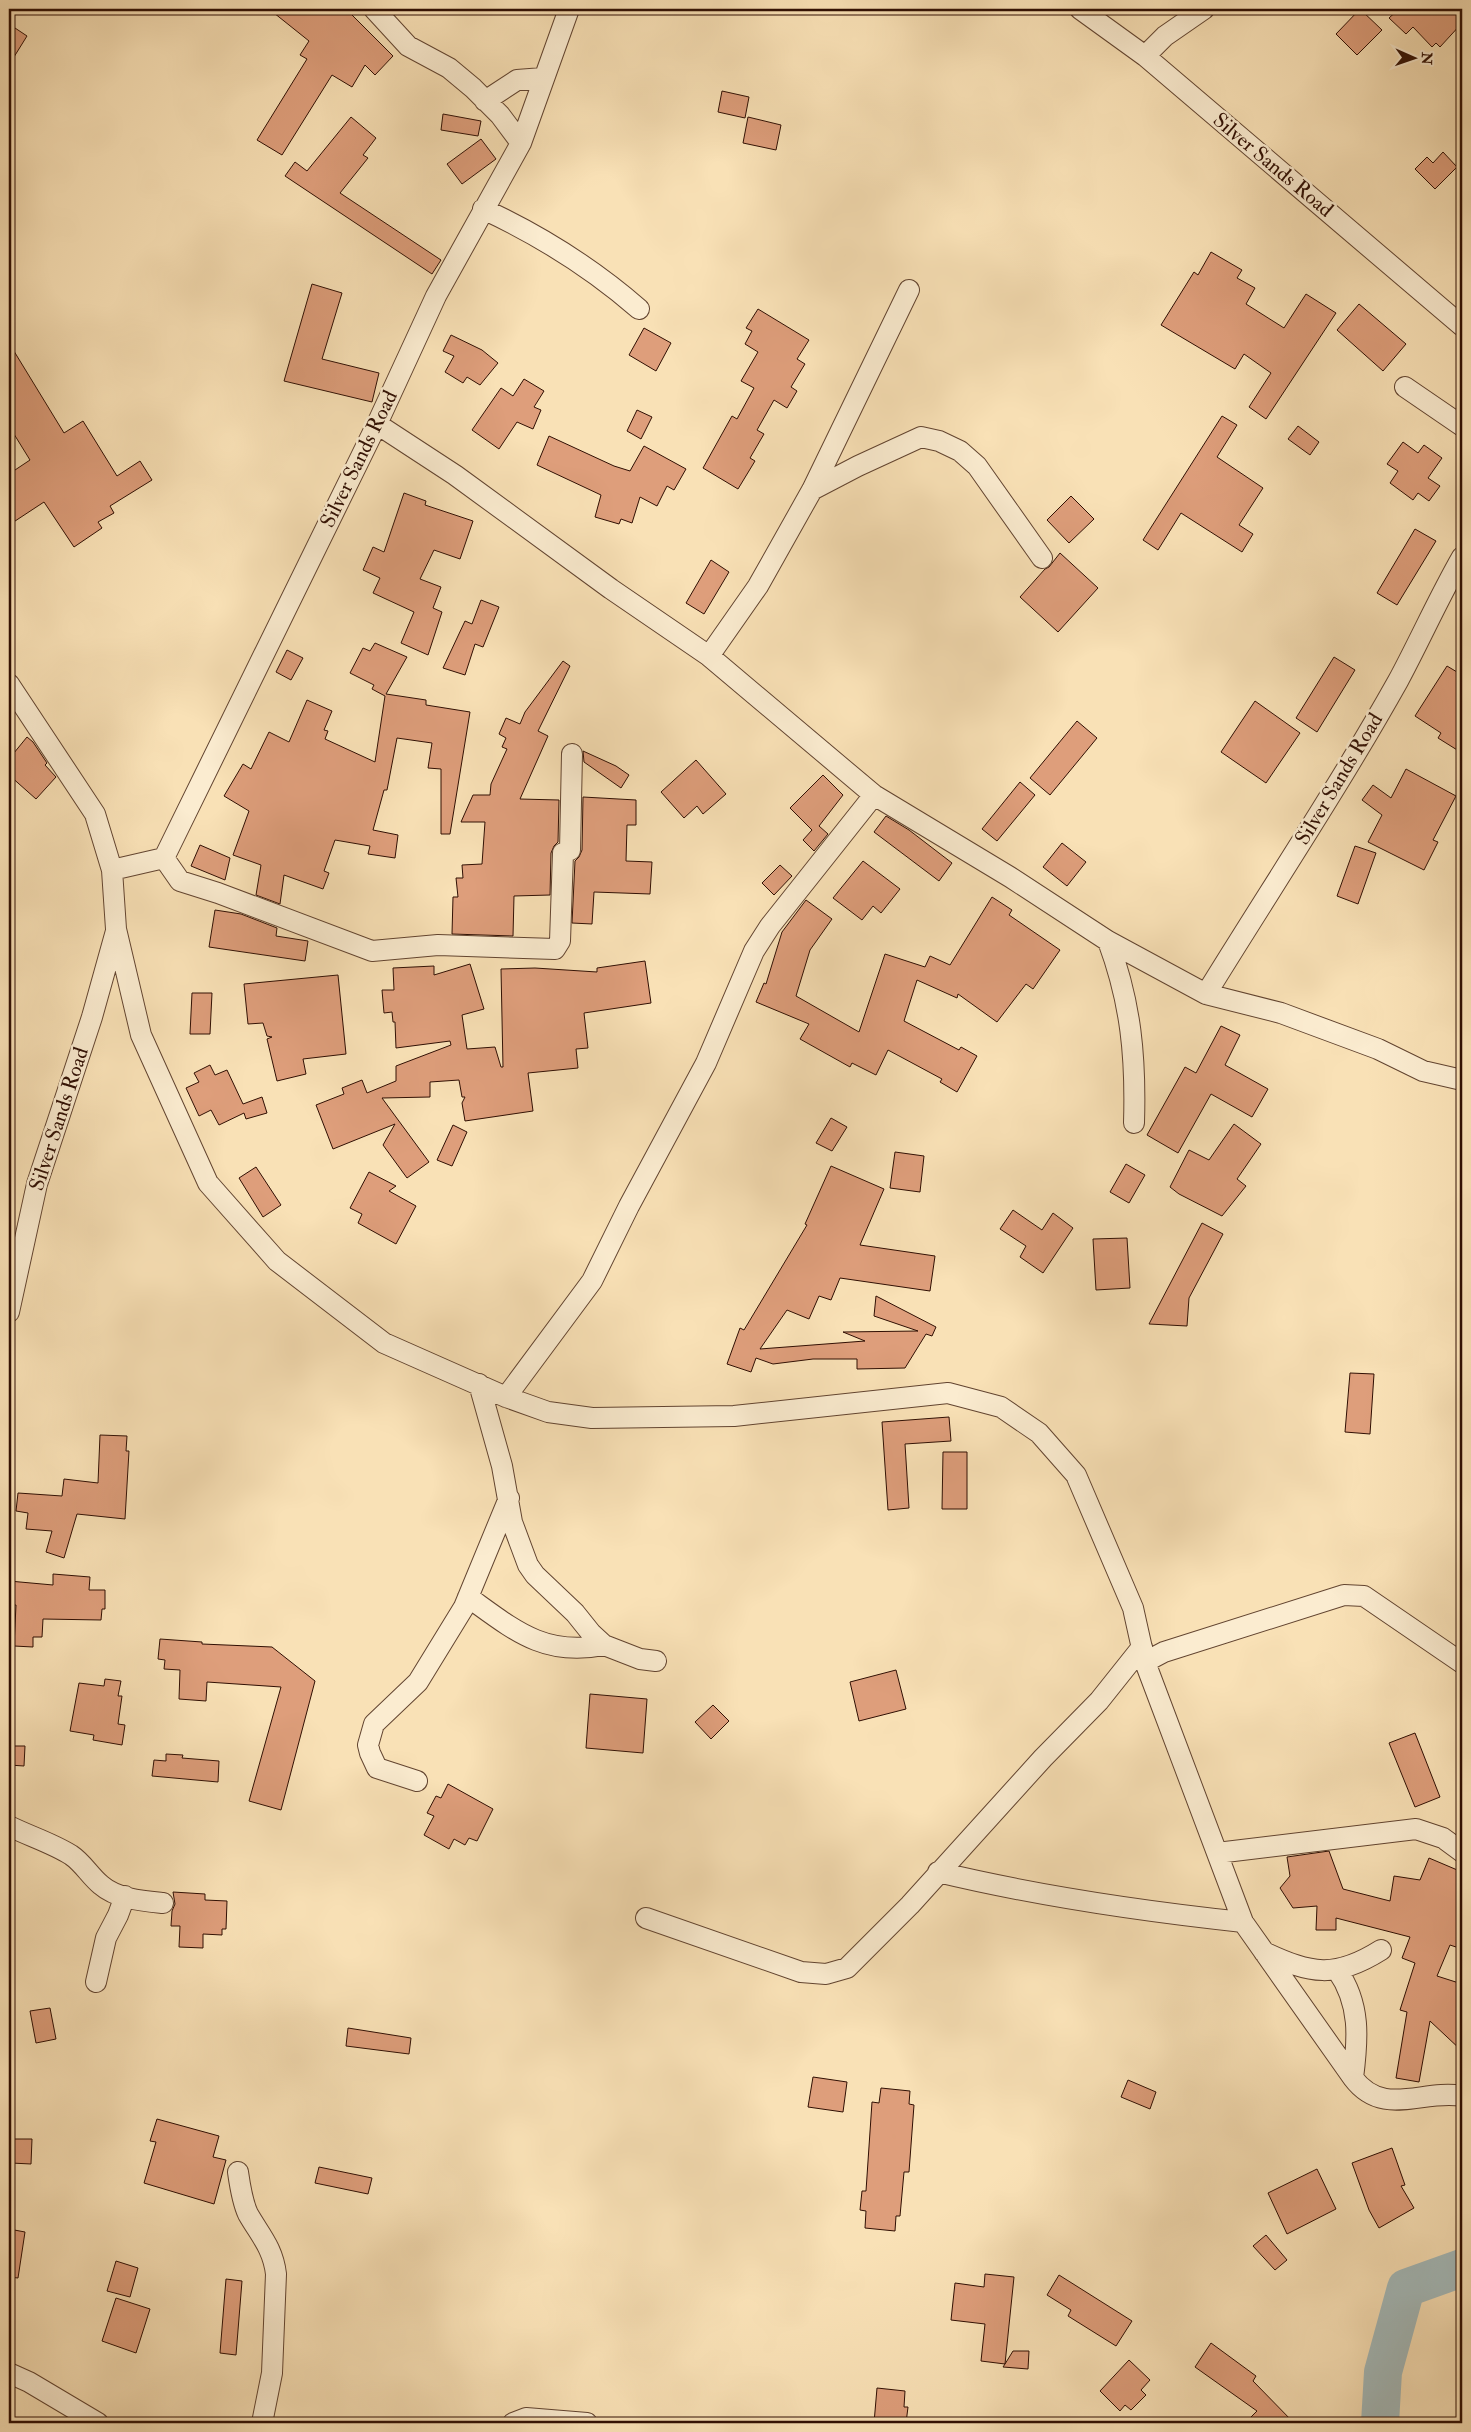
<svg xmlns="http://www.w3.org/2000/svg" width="1471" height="2432" viewBox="0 0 1471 2432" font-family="'IM FELL Double Pica',serif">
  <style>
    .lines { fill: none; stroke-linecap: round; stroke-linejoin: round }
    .river { stroke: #a4baba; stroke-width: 38 }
    .building { fill: #de9e7b; stroke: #300f03 }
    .minor-casing { stroke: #624430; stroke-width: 22 }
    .minor { stroke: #fbecd0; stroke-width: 20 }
    .labels { text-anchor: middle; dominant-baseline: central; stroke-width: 5; stroke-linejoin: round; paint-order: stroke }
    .street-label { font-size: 21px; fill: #300f03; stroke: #fbecd0 }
  </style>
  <rect width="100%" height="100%" fill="#f9e1b6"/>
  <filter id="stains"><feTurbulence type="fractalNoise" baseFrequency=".004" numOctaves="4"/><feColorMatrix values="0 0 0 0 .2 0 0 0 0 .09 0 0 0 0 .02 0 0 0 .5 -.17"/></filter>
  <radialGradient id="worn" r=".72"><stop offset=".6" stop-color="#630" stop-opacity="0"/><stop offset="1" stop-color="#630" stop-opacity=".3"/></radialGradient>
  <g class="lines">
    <path class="river" d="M 1380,2423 L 1383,2372 L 1406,2288 L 1462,2268"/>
  </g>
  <path class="building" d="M 269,9 L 346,9 L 393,56 L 375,75 L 365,65 L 352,87 L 332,75 L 282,155 L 257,140 L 307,59 L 300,55 L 309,41 Z
    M 1360,9 L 1382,30 L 1357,55 L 1336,34 Z
    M 1399,9 L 1462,9 L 1462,23 L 1440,47 L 1436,43 L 1432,47 L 1413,27 L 1406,34 L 1389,18 Z
    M 9,24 L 27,36 L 9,65 Z
    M 722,91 L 749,97 L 745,118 L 718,112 Z
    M 443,114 L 481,121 L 478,136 L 441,130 Z
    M 351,117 L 376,138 L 363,155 L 368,158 L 340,193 L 441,260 L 432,274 L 285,176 L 295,162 L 307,171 Z
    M 748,117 L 781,125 L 776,150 L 743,143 Z
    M 481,139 L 496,159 L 462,184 L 447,164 Z
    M 1443,152 L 1457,167 L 1435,189 L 1415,169 L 1427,157 L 1433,163 Z
    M 1211,252 L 1242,270 L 1237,278 L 1255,288 L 1246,304 L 1284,328 L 1306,294 L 1336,313 L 1266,419 L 1249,407 L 1271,373 L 1244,354 L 1235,369 L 1161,325 L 1194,272 L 1198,275 Z
    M 312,284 L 342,293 L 322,359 L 379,373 L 372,402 L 284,381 Z
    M 1359,304 L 1406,344 L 1383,371 L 1337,330 Z
    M 758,309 L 809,340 L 797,359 L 805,364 L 791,387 L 797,391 L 787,408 L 774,400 L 757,430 L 764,434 L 750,458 L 755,461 L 738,489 L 703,468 L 732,416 L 737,419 L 754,388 L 741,381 L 758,352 L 745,344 L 752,331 L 746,328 Z
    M 644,328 L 671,343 L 656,371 L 629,355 Z
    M 451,335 L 482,350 L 498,363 L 480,385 L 467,377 L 463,383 L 445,372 L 454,356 L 443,351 Z
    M 9,343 L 64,433 L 83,421 L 117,476 L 140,461 L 152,480 L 110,506 L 114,513 L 98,522 L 102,528 L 74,547 L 44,502 L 9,525 L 9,474 L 30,460 L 9,426 Z
    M 524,379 L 544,391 L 534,407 L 541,410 L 533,429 L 517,422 L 499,449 L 472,430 L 501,388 L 513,396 Z
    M 637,410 L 652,417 L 641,439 L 627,431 Z
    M 1222,416 L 1237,425 L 1217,457 L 1263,488 L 1239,525 L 1253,534 L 1242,552 L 1181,513 L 1158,550 L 1143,540 Z
    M 1298,426 L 1319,442 L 1310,455 L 1288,439 Z
    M 549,436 L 614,466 L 630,471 L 644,446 L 686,469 L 674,490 L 667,486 L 657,506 L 640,497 L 632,523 L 621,519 L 619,524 L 595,517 L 601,495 L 537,465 Z
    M 1403,442 L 1418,453 L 1424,445 L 1442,458 L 1428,478 L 1440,486 L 1429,501 L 1418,493 L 1413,500 L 1390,483 L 1398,471 L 1387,464 Z
    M 404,493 L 426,501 L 425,505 L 473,521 L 460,559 L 434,550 L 420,579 L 441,587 L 433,608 L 442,612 L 428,655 L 401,643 L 414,612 L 373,593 L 380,578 L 363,570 L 373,547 L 384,552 Z
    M 1071,496 L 1094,519 L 1069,543 L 1047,520 Z
    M 1415,529 L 1436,541 L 1397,605 L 1377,593 Z
    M 1060,553 L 1098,588 L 1058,632 L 1020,597 L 1045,569 L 1049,567 Z
    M 711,560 L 729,572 L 704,614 L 686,603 Z
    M 481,600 L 499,607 L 483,647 L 475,644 L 465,675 L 443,668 L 465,621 L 472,624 Z
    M 375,643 L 407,657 L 386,694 L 426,700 L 426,705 L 470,712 L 450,834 L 441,834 L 441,769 L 428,768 L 432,743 L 397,738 L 387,790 L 384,790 L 373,830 L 398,835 L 395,858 L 368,854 L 370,846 L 335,840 L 324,871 L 329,873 L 323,889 L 284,875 L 280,904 L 256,895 L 261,865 L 233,855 L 249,811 L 224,796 L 243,764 L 251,769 L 269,732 L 289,742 L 307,700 L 332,711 L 324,730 L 328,731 L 325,739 L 375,762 L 385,696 L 372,689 L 374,685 L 350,673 L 363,648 L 370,651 Z
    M 287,650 L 303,658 L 291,680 L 276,672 Z
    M 1334,657 L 1355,670 L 1317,732 L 1296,718 Z
    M 563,661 L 570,666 L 538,731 L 548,736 L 520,799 L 559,800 L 558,842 L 554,846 L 551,853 L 550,895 L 514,896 L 513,936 L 452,934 L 453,897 L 458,897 L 456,878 L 463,878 L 462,865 L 482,864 L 485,822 L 461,822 L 473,795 L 490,795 L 491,784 L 507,749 L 502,747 L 506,738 L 499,734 L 506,718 L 520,724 L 525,712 Z
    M 1447,666 L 1462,675 L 1462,753 L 1438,738 L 1441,733 L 1415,716 Z
    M 1255,701 L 1300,733 L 1266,783 L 1221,752 Z
    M 1077,721 L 1097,738 L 1050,795 L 1030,778 Z
    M 27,737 L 33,742 L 47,763 L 45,765 L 56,777 L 36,799 L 9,775 L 9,759 Z
    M 583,751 L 616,766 L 629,775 L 621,788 L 584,762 Z
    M 696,760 L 726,794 L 703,814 L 697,806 L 684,818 L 661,792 Z
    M 1406,769 L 1456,796 L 1433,840 L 1438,842 L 1424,870 L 1368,842 L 1382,815 L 1362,800 L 1373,785 L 1391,798 Z
    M 823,775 L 843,795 L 819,826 L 828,834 L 814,851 L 803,840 L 812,830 L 790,808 Z
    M 1020,782 L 1035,795 L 997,841 L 982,829 Z
    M 583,797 L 636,800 L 636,825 L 627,825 L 626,861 L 652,862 L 650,894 L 594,892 L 592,924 L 572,923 L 575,861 L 579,857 L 582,850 Z
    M 886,816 L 909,830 L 952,863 L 939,881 L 874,832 Z
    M 1062,843 L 1086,862 L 1067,886 L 1043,867 Z
    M 200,845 L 230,858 L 225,880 L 191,866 Z
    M 1355,846 L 1376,853 L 1358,904 L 1337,896 Z
    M 863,861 L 900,889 L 881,913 L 873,906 L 862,920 L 833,898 Z
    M 780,865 L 792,876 L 774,895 L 762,883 Z
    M 992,897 L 1012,910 L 1009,915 L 1060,950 L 1033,989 L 1026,984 L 997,1022 L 958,994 L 957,998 L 917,980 L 904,1021 L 959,1050 L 961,1047 L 977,1056 L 957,1092 L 940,1082 L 942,1079 L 888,1050 L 876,1075 L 852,1063 L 850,1067 L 800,1039 L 809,1024 L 756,1002 L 764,983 L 766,984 L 782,932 L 806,900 L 832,919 L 810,950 L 796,996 L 859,1032 L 885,954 L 925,967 L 930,956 L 950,965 Z
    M 215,910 L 241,914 L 277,928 L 276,936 L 308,941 L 305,961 L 209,947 Z
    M 645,961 L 651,1003 L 584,1013 L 588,1048 L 576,1049 L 578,1068 L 528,1073 L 533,1111 L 465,1121 L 462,1103 L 465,1097 L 462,1097 L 459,1080 L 430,1082 L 430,1097 L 382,1098 L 429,1162 L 407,1178 L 383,1145 L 395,1124 L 333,1149 L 316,1105 L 344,1094 L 342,1088 L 362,1080 L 367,1093 L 396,1081 L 396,1066 L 451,1045 L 450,1041 L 396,1048 L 395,1022 L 393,1022 L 392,1012 L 384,1013 L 382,990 L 394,990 L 393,968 L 434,966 L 434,975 L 470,964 L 484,1009 L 462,1015 L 467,1049 L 495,1047 L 501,1067 L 503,1067 L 501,969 L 535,968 L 597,972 L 597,968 Z
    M 338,975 L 346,1054 L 303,1059 L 306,1074 L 277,1081 L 267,1039 L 272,1037 L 267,1036 L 263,1023 L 248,1024 L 244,984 Z
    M 192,993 L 212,993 L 210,1034 L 190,1034 Z
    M 1221,1026 L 1240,1035 L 1225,1065 L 1268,1089 L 1252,1117 L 1211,1094 L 1178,1153 L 1147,1135 L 1185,1067 L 1196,1073 Z
    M 210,1065 L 215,1075 L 227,1070 L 243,1104 L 262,1097 L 267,1113 L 246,1119 L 244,1113 L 219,1125 L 211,1110 L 199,1116 L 186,1088 L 199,1082 L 194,1073 Z
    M 831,1118 L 847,1127 L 832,1151 L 816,1143 Z
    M 1234,1124 L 1261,1144 L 1237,1179 L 1246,1186 L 1222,1216 L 1179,1194 L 1170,1187 L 1189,1150 L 1209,1160 Z
    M 453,1125 L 467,1132 L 452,1166 L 437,1160 Z
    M 895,1152 L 924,1156 L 920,1192 L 890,1188 Z
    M 1126,1164 L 1145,1175 L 1129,1203 L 1110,1192 Z
    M 831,1166 L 884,1189 L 860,1245 L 935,1256 L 930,1291 L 840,1278 L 831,1300 L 819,1296 L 809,1319 L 787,1310 L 760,1349 L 865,1341 L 843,1332 L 918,1331 L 874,1316 L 876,1296 L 936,1327 L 932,1336 L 926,1334 L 905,1368 L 857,1369 L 857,1359 L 813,1359 L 773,1364 L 756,1358 L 751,1372 L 727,1364 L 740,1328 L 744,1330 L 807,1225 L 805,1224 Z
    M 256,1167 L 281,1205 L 263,1217 L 239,1178 Z
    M 369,1172 L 396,1186 L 389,1191 L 416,1206 L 396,1244 L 358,1223 L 362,1214 L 350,1208 Z
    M 1013,1210 L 1042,1230 L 1053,1213 L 1073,1228 L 1043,1273 L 1020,1257 L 1026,1246 L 1000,1229 Z
    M 1202,1223 L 1223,1234 L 1189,1298 L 1187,1326 L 1149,1324 Z
    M 1127,1238 L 1130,1288 L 1096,1290 L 1093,1239 Z
    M 1350,1373 L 1374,1374 L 1370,1434 L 1345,1432 Z
    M 949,1417 L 951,1441 L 905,1444 L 909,1508 L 888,1510 L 882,1422 Z
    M 100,1435 L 127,1436 L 126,1451 L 129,1451 L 125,1519 L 77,1514 L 64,1558 L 46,1552 L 52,1531 L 26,1529 L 28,1513 L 16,1511 L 18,1493 L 62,1496 L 64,1479 L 98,1483 Z
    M 943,1452 L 967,1452 L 967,1509 L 942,1509 Z
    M 53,1574 L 90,1577 L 89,1590 L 105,1590 L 105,1609 L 102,1609 L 101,1620 L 43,1619 L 42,1637 L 33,1637 L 33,1647 L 14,1646 L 16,1605 L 9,1605 L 9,1581 L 53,1585 Z
    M 160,1639 L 202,1642 L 202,1644 L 272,1647 L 315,1681 L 281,1810 L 249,1801 L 281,1687 L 207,1682 L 206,1701 L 179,1699 L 180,1670 L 164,1669 L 165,1660 L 158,1659 Z
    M 896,1670 L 906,1709 L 859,1721 L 850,1682 Z
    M 105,1679 L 121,1681 L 118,1696 L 122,1696 L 118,1724 L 125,1725 L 122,1745 L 93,1740 L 94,1735 L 70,1731 L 79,1683 L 104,1686 Z
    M 590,1694 L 647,1699 L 643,1753 L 586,1748 Z
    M 713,1705 L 729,1721 L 711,1739 L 695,1722 Z
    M 1415,1733 L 1440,1797 L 1415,1807 L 1389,1743 Z
    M 9,1746 L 25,1746 L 24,1766 L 9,1765 Z
    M 166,1754 L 183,1755 L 182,1758 L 219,1761 L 218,1782 L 152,1776 L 154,1760 L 166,1761 Z
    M 448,1784 L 493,1809 L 477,1841 L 469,1838 L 465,1845 L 454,1839 L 449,1849 L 424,1835 L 434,1816 L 427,1813 L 436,1796 L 441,1798 Z
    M 1329,1851 L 1343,1889 L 1390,1901 L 1394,1876 L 1420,1880 L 1429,1858 L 1462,1872 L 1462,1949 L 1450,1945 L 1437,1976 L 1462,1984 L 1462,2051 L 1430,2021 L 1419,2082 L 1396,2078 L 1407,2012 L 1400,2010 L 1415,1963 L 1402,1958 L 1410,1937 L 1336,1918 L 1336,1930 L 1316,1930 L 1317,1906 L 1293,1908 L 1280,1888 L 1290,1876 L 1287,1857 Z
    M 173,1892 L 205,1894 L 205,1900 L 227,1901 L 226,1929 L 222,1929 L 222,1935 L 203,1934 L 203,1948 L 179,1947 L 180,1926 L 171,1926 L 172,1911 L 175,1904 Z
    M 50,2008 L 56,2039 L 36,2043 L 30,2011 Z
    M 348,2028 L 411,2038 L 409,2054 L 346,2046 Z
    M 813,2077 L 847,2082 L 843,2112 L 808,2107 Z
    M 1128,2080 L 1156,2092 L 1150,2109 L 1121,2097 Z
    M 881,2088 L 910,2091 L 909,2104 L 914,2105 L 909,2172 L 904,2172 L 900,2216 L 896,2216 L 895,2231 L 865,2228 L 866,2211 L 860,2210 L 862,2191 L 866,2191 L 872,2102 L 879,2103 Z
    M 157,2119 L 219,2136 L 213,2157 L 226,2160 L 214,2204 L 144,2183 L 156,2142 L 150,2141 Z
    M 12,2139 L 32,2139 L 31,2164 L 11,2163 Z
    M 1392,2148 L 1405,2185 L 1401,2186 L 1414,2208 L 1379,2228 L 1369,2210 L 1352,2163 Z
    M 319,2167 L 372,2178 L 368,2194 L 315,2183 Z
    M 1317,2169 L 1336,2209 L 1287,2234 L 1268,2193 Z
    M 9,2229 L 25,2232 L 18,2278 L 9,2277 Z
    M 1266,2235 L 1287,2260 L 1275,2270 L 1253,2246 Z
    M 116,2261 L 138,2268 L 130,2297 L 107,2291 Z
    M 985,2274 L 1014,2277 L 1005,2364 L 1013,2351 L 1029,2351 L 1028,2369 L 1003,2367 L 1005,2364 L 981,2361 L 985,2324 L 951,2320 L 955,2283 L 984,2287 Z
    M 1059,2275 L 1132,2321 L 1116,2346 L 1068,2316 L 1071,2310 L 1047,2295 Z
    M 226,2279 L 242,2281 L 236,2355 L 220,2353 Z
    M 116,2298 L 150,2309 L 136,2353 L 102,2341 Z
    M 1211,2343 L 1256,2376 L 1253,2381 L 1294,2423 L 1245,2423 L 1257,2411 L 1195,2367 Z
    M 1129,2360 L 1150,2380 L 1141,2390 L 1146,2395 L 1131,2410 L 1125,2405 L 1120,2411 L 1100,2391 Z
    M 877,2388 L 905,2391 L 904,2407 L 908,2407 L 906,2423 L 874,2423 Z"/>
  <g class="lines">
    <g class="minor-casing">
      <path id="minor" d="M 374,9 L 408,46 L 449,68 L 473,88 L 500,115 L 521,143
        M 1080,9 L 1145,56 L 1462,326
        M 1145,56 L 1165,36 L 1204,9
        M 485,101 L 517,80 L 543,78
        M 483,209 C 539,235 592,268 639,309
        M 1405,387 L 1462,426
        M 377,424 L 455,475 L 611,589 L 709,656 L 874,795 L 1010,877 L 1108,941 L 1206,994 L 1281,1013 L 1378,1049 L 1423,1071 L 1462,1080
        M 812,490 L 858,466 L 921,437 L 939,441 L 960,451 L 977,466 L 1042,558
        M 709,656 L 758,586 L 812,490 L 909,290
        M 9,684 L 95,814 L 112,870 L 116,929 L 141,1035 L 208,1183 L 277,1261 L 384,1343 L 506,1397 L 548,1412 L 592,1418 L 734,1416 L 948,1393 L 1001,1407 L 1039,1433 L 1076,1475 L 1133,1608 L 1145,1662 L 1243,1922 L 1353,2078 C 1383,2118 1422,2089 1462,2096
        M 164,858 L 377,424 L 436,296 L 521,143 L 569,9
        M 164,858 L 180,881 L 218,893 L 372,951 L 438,945 L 555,949 L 560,941 L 563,853 L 570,850 L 572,754
        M 112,870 L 164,858
        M 1108,941 C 1131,1003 1136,1057 1134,1123
        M 1206,994 C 1270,890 1338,788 1398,681 C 1420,640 1439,597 1462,557
        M 9,1312 L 37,1184 L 92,1017 L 116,931
        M 479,1384 L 502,1466 L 512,1522 L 528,1565 L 535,1575 L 575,1613 L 591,1633 L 604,1645 L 640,1659 L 656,1661
        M 506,1397 L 592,1281 L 629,1206 L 706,1063 L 754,951 L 770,926 L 874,795
        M 468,1597 C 514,1630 544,1657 604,1645
        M 1145,1662 L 1164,1652 L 1344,1595 L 1364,1596 L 1462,1663
        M 417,1781 L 377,1768 L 370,1753 L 368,1745 L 374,1724 L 418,1682 L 464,1607 L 509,1498
        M 9,1826 C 29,1836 52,1843 71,1855 C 83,1863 90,1876 101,1885 C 117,1899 143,1901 163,1903
        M 1217,1853 L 1416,1829 L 1443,1838 L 1462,1852
        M 938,1872 C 1038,1896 1140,1911 1243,1922
        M 646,1918 L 801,1972 L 826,1974 L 847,1968 L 910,1905 L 1043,1758 L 1099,1701 L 1142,1647
        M 1264,1952 C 1311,1974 1335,1979 1381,1950
        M 1337,1970 C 1361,2004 1358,2039 1353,2078
        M 96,1982 L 106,1938 L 118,1915 L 125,1896
        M 238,2172 C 240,2186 242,2201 248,2214 C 260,2235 273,2248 276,2274 L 272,2373 L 262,2423
        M 9,2373 L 29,2382 L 98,2423
        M 513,2423 L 526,2418 L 587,2423"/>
    </g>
    <use href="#minor" class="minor"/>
  </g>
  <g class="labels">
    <g class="street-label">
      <text transform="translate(1273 165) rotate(40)">Silver Sands Road</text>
      <text transform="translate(359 459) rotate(-64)">Silver Sands Road</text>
      <text transform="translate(1339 779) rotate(-59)">Silver Sands Road</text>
      <text transform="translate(59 1119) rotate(-72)">Silver Sands Road</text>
    </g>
  </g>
  <rect width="1471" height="2432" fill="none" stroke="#f9e1b6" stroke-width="30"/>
  <rect x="10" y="10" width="1451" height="2412" fill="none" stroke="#300f03" stroke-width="2.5"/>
  <rect x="15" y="15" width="1441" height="2402" fill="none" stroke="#300f03"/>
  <g transform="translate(1414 58) rotate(92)" stroke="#fbecd0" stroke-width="4" paint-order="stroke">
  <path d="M0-4L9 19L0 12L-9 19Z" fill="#300f03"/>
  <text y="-8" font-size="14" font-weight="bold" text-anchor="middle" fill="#300f03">N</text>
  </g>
  <rect width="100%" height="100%" filter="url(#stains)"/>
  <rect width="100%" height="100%" fill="url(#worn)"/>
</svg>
